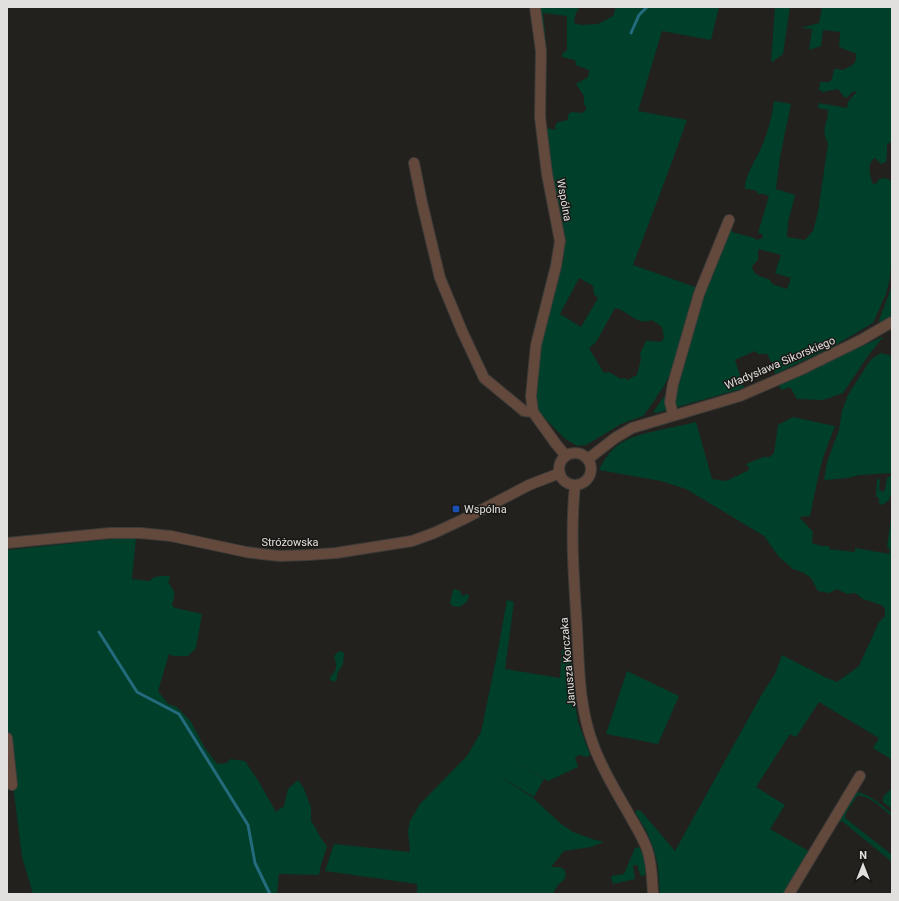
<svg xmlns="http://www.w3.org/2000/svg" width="899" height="901" viewBox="0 0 899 901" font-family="Roboto,sans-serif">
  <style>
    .green { fill: #003f2a; fill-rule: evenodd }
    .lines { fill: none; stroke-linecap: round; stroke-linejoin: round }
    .stream { stroke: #246b7d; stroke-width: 3 }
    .minor-casing { stroke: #3e3c39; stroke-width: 12 }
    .minor { stroke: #63483c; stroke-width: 10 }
    .transit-dot { fill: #1a4fb4; stroke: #191815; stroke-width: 1.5 }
    .labels { text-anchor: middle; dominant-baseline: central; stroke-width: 3; stroke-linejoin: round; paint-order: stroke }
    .street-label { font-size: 11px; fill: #e1e0de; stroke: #191815 }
    .poi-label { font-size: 11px; fill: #e1e0de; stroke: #191815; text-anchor: start }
  </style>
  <rect width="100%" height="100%" fill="#23211e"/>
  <path class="green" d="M 536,7 L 576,7 L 579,10 L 576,12 L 574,23 L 581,25 L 598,24 L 613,16 L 616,7 L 719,7 L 711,40 L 662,31 L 638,111 L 687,120 L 673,159 L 633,265 L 698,288 C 692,308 671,386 657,395 L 657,397 L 643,416 L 621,424 L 586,445 L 577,446 L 564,438 L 537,410 L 533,384 L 538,345 L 553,301 L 564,257 L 563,227 L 554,192 L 551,174 L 549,140 L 546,128 L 556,130 L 555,126 L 558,122 L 568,120 L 568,115 L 571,112 L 582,113 L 586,110 L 586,106 L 584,105 L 584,96 L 576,84 L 588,77 L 589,70 L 576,65 L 575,60 L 562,57 L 562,55 L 564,52 L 567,51 L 567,16 L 543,13 L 547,52 L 542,52 ZM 579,278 L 593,286 L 594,294 L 598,298 L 581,327 L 560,314 ZM 615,308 C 629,311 636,326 652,320 L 662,327 L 664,338 L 662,341 C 657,343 652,340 646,341 L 640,354 L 641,359 L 637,375 L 627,380 L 625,378 L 621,379 L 609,372 L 604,373 L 589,348 L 596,342 Z
    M 775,7 L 790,7 L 783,54 L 771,63 Z
    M 822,7 L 892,7 L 892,139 L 890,143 L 887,144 L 887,155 L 886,162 L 881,164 L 875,158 C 866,164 870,176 873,184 L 877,183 L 879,179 L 885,178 L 892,181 L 892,251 L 890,278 L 886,294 L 873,323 L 832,347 L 775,374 L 773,365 L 767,354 L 758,354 L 755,351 L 735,360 L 744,388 L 656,413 L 653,412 L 668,391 L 728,228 L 732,228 L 732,232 L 754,238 L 757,240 L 763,238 L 762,234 L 758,233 L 769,196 L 764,194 L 758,194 L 757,191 L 749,189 L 745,189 C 744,177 757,158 762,146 C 768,132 772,117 774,101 L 791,104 L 780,157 L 776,189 L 795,195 L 788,223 L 787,237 L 805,240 L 813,231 L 818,212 L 828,144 C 820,126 828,127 828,110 L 818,108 L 819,103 L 847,108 L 848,102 L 857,91 L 852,92 L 849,96 L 845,98 L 838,89 L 823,92 L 819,90 L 820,82 L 829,82 L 832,79 L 834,69 L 839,69 L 843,70 C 852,65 857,65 856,54 C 850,50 844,51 839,46 L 840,32 L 823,30 L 821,46 L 809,50 L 812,29 L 801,28 L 819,23 ZM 758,249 L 781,255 L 775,273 L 791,278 L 787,289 L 772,284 L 770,280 C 763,277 753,276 752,266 L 758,260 Z
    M 892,286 L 892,319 L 881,324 L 879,320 Z
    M 882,337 L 883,337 L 868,356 L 843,393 L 823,400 L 797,399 L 790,387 L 782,390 L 778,385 Z
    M 881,353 L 892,356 L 892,473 L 859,475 L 848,478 L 824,480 L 827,462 L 839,430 L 842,411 L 848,395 L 869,362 L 873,358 Z
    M 793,417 L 835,426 L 824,455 L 819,473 L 810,516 L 799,517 L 813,532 L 812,543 L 821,546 L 829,546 L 829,549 L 855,552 L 855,548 L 889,554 L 890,549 L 887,547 L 892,511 L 892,760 L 873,748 L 879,738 L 819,702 L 796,737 L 790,734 L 756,787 L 785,805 L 770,829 L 812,853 L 787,894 L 660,894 L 658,866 L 654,850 L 646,830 L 636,814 L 636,810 L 641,811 L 675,851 L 762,694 L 775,674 L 782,655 L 825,677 L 837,682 L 859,666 L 879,622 L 885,616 L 885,608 L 881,605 L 863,599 L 855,593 L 847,594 L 837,589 L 829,593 L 818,591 L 811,578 L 804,573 L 793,569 L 779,557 L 764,536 L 686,489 L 661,481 L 599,470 C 603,461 610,451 618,445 C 636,432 674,428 696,422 L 712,479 L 726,481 L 749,470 L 749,468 L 746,464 L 763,457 L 770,457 L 774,453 L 778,425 Z
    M 891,475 L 892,475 L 892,495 L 889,497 L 890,499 L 884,504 L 881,505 L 879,503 L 879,498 L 876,497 L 877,478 L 880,480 L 879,490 L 883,492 L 885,490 L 887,478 Z
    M 122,538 L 136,538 L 132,579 L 150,581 C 154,575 162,576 169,576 L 170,579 L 168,582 C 175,593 176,591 172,605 L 175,608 L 202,614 L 196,648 L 188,656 L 173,656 L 169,654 L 158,691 L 168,704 L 177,707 L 191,722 L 205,748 L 217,764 L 227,763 L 230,759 L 245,761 L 259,782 L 276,812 L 284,806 L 288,789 L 298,780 L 303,787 L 311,807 L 311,821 C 317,829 320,839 327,846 L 321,865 L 319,875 L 279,874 L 277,894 L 33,894 L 22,857 L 13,785 L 7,725 L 7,550 Z
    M 455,589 L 460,591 L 462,596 L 468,594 L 469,596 L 467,602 L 459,607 L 452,606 L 450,603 L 453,590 Z
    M 507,600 L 514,602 L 505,669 L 560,678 L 562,650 L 569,649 L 574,698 L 578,722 L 590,755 L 587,757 L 580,755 L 575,757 L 578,767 L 548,781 L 509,757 L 544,779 L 534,797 L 498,775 L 506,762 L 498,775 L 532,797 L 561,824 L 573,832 L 592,839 L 604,842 L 591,847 L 564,851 L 551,867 L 559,867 L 564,869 L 566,875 L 564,880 C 558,884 556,887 553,894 L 417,894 L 417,884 L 325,871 L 334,844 L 410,852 L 408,831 L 410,821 L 420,804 L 467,756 L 481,732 L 498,650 Z
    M 341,651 L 344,653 L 343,664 L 337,674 L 337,679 L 334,682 L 330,680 L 330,677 C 338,670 337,664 334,656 L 338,652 Z
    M 627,671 L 679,696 L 658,744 L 606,734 Z
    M 892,788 L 892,809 L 883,802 L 883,797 Z
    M 856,792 C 869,793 882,806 892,813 L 892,816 C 884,810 867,793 857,796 L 846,813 L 845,818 L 892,855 L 892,862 L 842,821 L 837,823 Z
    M 639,847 C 643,854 648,869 644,876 L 641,876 L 637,865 L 633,865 L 635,879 L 613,884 L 611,876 L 624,874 L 635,848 Z"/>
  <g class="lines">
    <path class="stream" d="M 631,33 L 639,15 L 647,7
      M 99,632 L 137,692 L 179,714 L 248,825 L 255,863 L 270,894"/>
    <g class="minor-casing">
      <path id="minor" d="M 535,7 L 541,51 L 540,117 L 547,174 L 560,241 L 556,266 L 536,345 L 531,396 L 533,412 L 556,444 L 566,456
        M 414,163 L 422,203 L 440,278 L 462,331 L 484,378 L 524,411 L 533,412
        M 673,415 L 670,402 L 673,384 L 699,294 L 729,220
        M559 469a16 16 0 1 1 32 0a16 16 0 1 1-32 0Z
        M 588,459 L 615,438 L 632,428 L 740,396 L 800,370 L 861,340 L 892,322
        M 575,485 C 570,533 574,580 577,628 C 579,667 579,707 593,744 C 601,767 614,788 626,809 C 633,822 642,835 647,849 C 652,863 652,879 653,894
        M 7,543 L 110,533 L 140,533 L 171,536 L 246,552 L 261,554 L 280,556 L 308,555 L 336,553 L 412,541 L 434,533 L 464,519 L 529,485 L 560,473
        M 7,738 L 12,785
        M 789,894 L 860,776"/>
    </g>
    <use href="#minor" class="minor"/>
  </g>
  <rect class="transit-dot" x="452" y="505" width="8" height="8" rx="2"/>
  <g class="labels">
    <g class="street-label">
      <text transform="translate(564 200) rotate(80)">Wspólna</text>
      <text transform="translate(780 363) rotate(-23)">Władysława Sikorskiego</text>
      <text x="290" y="542">Stróżowska</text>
      <text transform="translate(568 662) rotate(-95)">Janusza Korczaka</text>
    </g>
    <g class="poi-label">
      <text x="464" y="509">Wspólna</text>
    </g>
  </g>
  <rect width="899" height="901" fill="none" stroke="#e1e0de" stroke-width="16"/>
  <g transform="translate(863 865)" stroke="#191815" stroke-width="3" paint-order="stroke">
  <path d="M0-3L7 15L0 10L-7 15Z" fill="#e1e0de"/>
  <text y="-6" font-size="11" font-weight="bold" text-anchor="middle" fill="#e1e0de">N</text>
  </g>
</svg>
